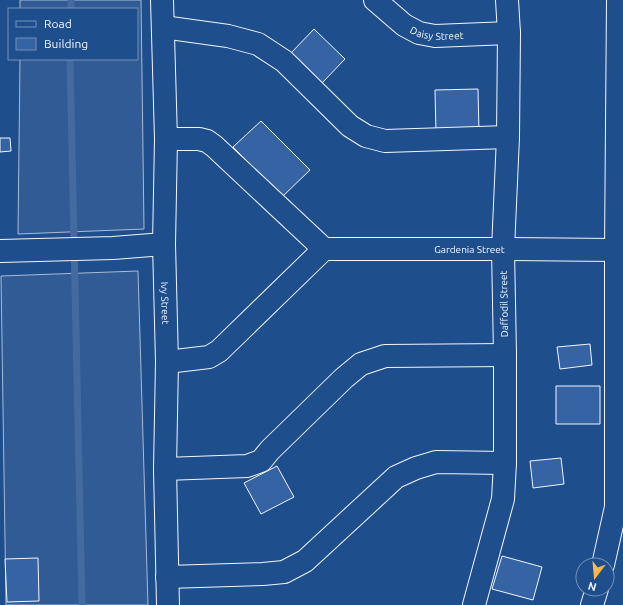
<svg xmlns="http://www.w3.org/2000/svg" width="623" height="605" viewBox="0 0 623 605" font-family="Ubuntu,sans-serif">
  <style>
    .built { fill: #305b95; stroke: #a8bbd7 }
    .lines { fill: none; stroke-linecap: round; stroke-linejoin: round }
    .stream { stroke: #446ba0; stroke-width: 7 }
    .building { fill: #3563a3; stroke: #f2f6ff }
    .minor-casing { stroke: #f2f6ff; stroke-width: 24 }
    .minor { stroke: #1f4e8c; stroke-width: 22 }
    .labels { text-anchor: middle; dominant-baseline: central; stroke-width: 3; stroke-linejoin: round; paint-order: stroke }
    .street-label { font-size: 10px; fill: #f2f6ff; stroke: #1f4e8c }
  </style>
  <rect width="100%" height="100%" fill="#1f4e8c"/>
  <path class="built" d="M 20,0 L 141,0 L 144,229 L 18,234 L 20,59 L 137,59 L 137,9 L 20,9 Z
    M 138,271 L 148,605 L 6,605 L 1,276 Z"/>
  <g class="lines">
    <path class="stream" d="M 71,9 L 71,0
      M 70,59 L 82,605"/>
  </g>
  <path class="building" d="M 314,29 L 345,59 L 322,83 L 291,53 Z
    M 478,89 L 479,133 L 436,134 L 435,90 Z
    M 261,121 L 310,170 L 282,197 L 233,147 Z
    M 0,138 L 10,138 L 11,151 L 0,152 Z
    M 590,344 L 592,365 L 560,369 L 557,347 Z
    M 556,386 L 600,386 L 600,424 L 556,424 Z
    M 561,458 L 564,484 L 533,488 L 530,461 Z
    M 277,466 L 294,497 L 261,514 L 244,483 Z
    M 502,556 L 542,567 L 533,600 L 492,589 Z
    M 38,558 L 39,601 L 7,602 L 5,559 Z"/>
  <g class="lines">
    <g class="minor-casing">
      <g id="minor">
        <path id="s1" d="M 162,0 L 166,139 L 164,244 L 167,362 L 165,469 L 168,605"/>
        <path id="s2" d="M 375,0 L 404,25 L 419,33 L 435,36 L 509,33"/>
        <path d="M 163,27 L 228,36 L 258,44 L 284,61 L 350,126 L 366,136 L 385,141 L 508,137"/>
        <path id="s3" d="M 166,139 L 199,139 L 207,141 L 214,146 L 324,249 L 503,249 L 616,250"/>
        <path d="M 0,251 L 113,248 L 164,244"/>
        <path d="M 167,362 L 209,357 L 219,351 L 324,249"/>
        <path d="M 165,469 L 247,466 L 261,461 L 270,450 L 344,378 L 361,364 L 385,356 L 505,355"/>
        <path d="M 603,565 L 616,507 L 616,250 L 618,0"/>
        <path d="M 167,577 L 263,574 L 284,572 L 305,561 L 396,477 L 416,468 L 436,462 L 505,463"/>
        <path d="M 474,605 L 503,499 L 505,463 L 505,355 L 503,249 L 508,137 L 509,33 L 507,0"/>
        <path d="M 592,605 L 597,589"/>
      </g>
    </g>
    <use href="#minor" class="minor"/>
  </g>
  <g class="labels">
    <g class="street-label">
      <text stroke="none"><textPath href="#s2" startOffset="73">Daisy Street</textPath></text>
      <text stroke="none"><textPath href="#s3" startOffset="346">Gardenia Street</textPath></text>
      <text stroke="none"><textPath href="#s1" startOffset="303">Ivy Street</textPath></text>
      <text transform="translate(504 304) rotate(-91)">Daffodil Street</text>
    </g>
  </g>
  <rect x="8" y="8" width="130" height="52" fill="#1f4e8c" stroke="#7391ba"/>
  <rect x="16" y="21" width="20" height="6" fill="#1f4e8c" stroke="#7391ba"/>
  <text x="44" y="28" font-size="12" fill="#f2f6ff">Road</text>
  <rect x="16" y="38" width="20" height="12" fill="#3563a3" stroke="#7391ba"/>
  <text x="44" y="48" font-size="12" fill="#f2f6ff">Building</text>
  <g transform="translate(595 577) rotate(196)"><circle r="19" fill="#1f4e8c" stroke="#7391ba"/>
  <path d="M0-3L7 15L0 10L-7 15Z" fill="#ffb74d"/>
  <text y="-6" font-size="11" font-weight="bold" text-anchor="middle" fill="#f2f6ff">N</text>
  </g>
</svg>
